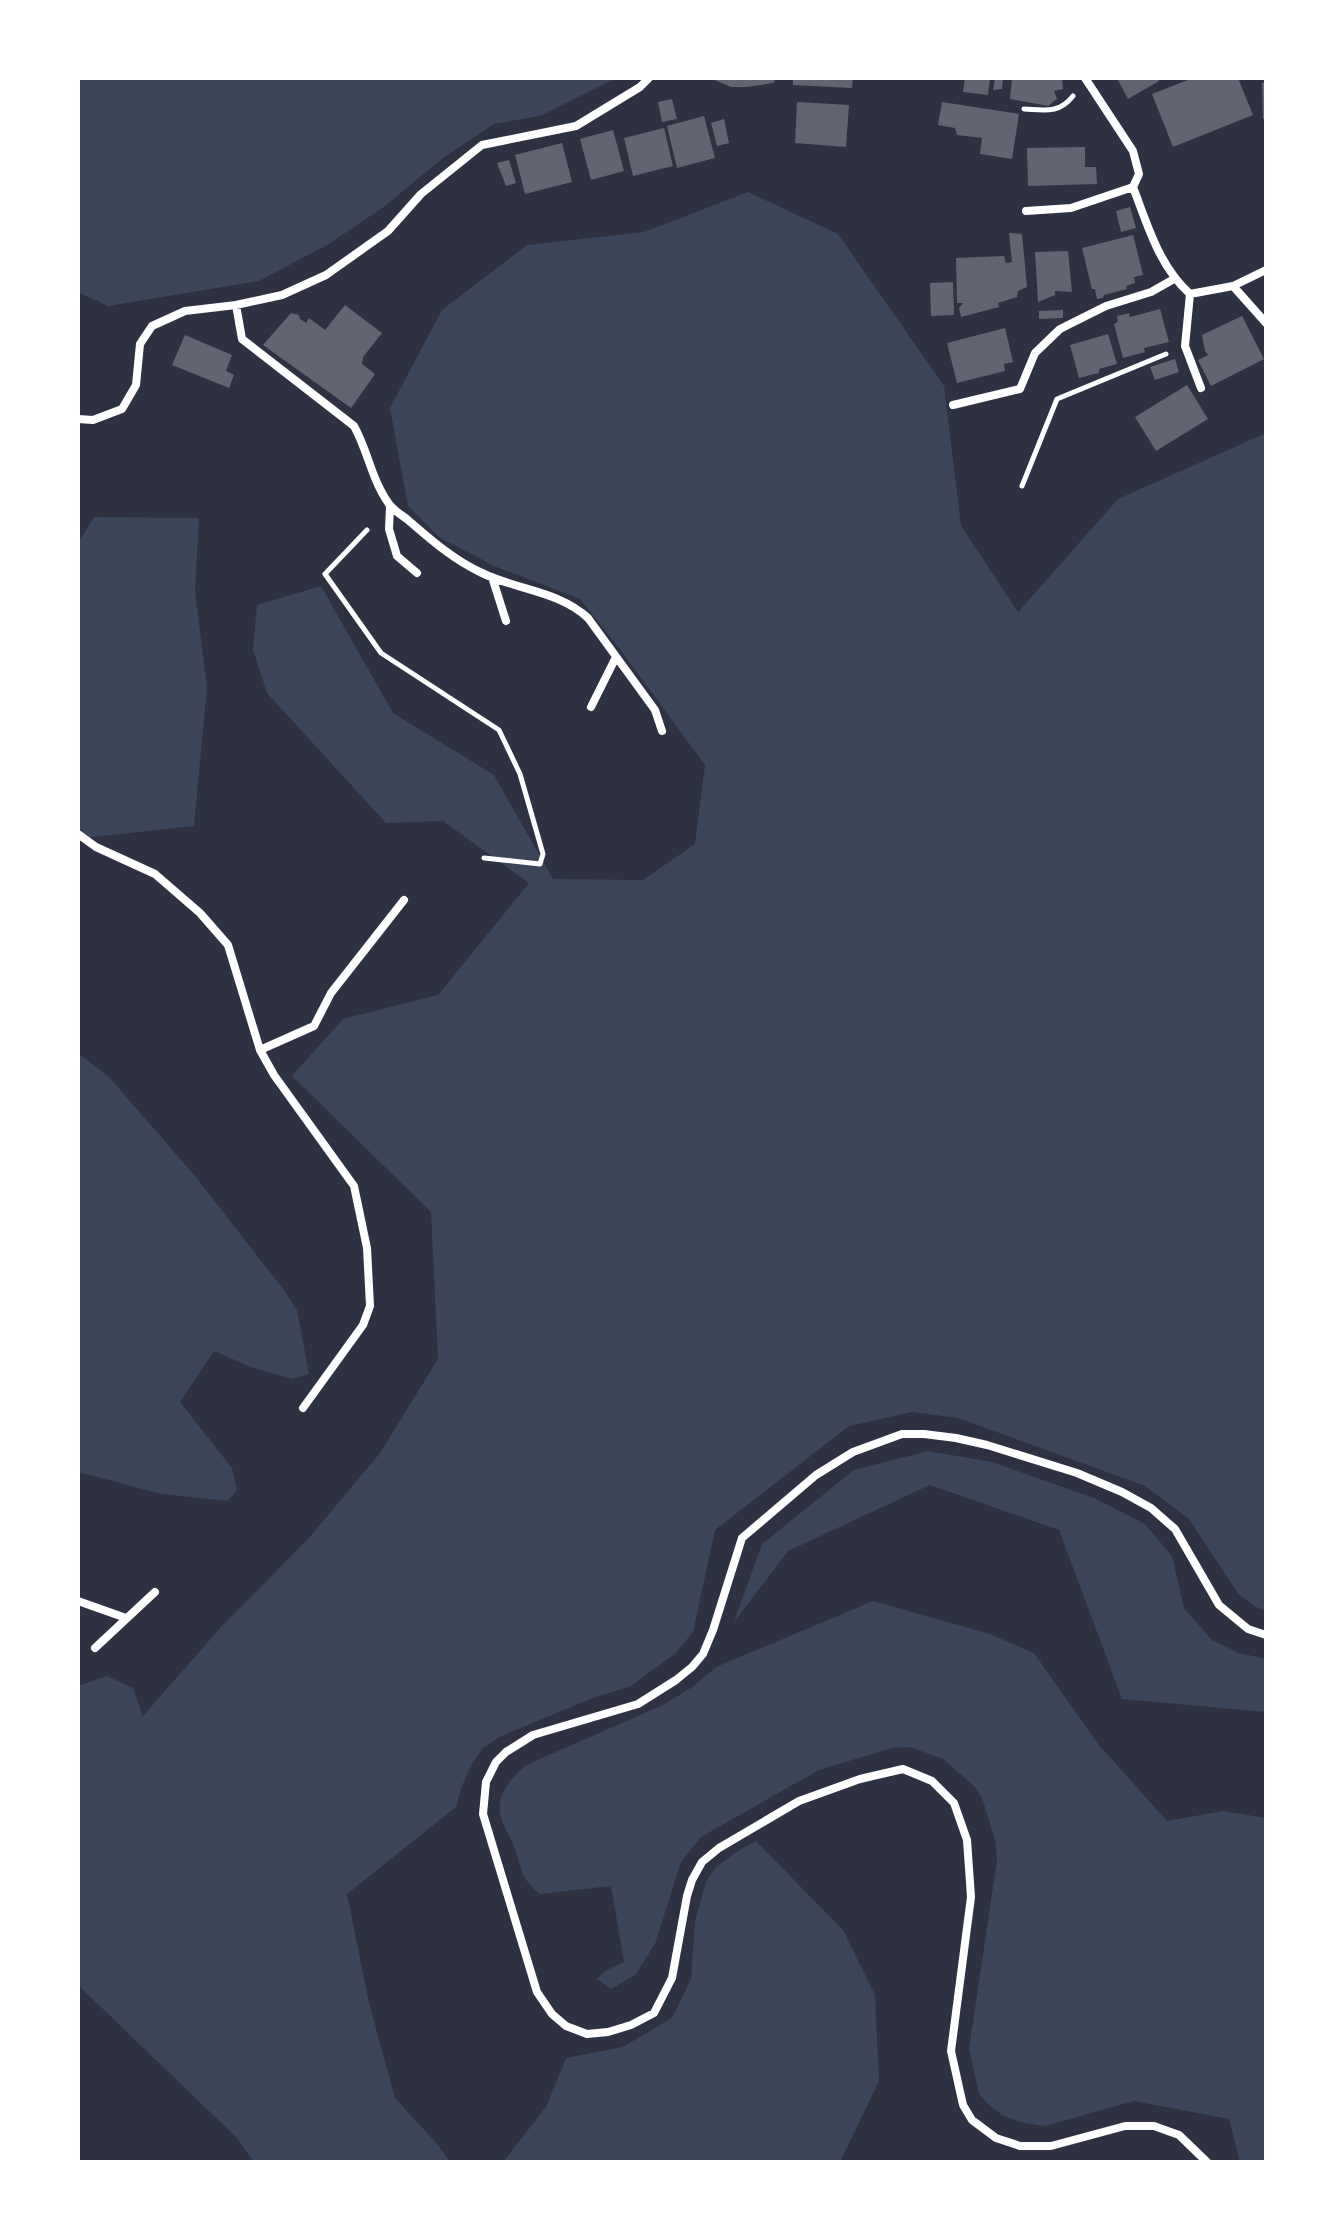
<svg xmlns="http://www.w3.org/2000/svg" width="1344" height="2240" viewBox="0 0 1344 2240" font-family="Cabin,sans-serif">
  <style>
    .green { fill: #3c4559 }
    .building { fill: #626471 }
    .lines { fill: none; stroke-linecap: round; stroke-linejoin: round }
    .path { stroke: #fff; stroke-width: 5 }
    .minor { stroke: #fff; stroke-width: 8 }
  </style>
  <rect width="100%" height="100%" fill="#2d3142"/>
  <path class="green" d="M 78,78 L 616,78 L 540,116 L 494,124 L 443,158 L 385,206 L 329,244 L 259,281 L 108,306 L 78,292 Z
    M 748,192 L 838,234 L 944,386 L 961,526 L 1018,612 L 1118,499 L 1266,433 L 1266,1610 L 1258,1608 L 1239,1595 L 1189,1519 L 1145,1486 L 958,1418 L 912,1412 L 849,1426 L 715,1530 L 693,1632 L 676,1653 L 631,1686 L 593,1698 L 499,1737 L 483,1748 L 472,1764 L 462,1786 L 456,1807 L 347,1894 L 369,2003 L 395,2098 L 438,2145 L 450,2162 L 254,2162 L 237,2138 L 78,1985 L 78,1686 L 107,1676 L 133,1688 L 143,1716 L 221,1627 L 309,1538 L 380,1453 L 438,1359 L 431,1212 L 292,1076 L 343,1019 L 438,995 L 529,883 L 443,821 L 386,823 L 267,693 L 253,650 L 257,605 L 321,586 L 393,713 L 494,775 L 553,879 L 643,880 L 695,844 L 705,765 L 622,652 L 580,599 L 494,566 L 439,537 L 408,506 L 390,408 L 442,310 L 527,245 L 644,232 Z
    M 94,517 L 199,518 L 195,591 L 207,687 L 194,826 L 84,838 L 78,833 L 78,543 Z
    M 78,1053 L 109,1077 L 195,1176 L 283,1289 L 297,1310 L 309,1374 L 292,1379 L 253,1368 L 214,1351 L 180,1402 L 232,1468 L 237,1490 L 228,1501 L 162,1494 L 78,1472 Z
    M 928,1451 L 992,1462 L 1094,1498 L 1145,1524 L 1172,1556 L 1184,1608 L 1212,1640 L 1239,1653 L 1266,1659 L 1266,1712 L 1122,1699 L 1059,1530 L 930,1485 L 788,1551 L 734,1622 L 762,1544 L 854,1470 Z
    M 873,1601 L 990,1634 L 1034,1653 L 1098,1744 L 1167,1821 L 1223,1811 L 1266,1818 L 1266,2162 L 1240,2162 L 1229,2119 L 1134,2101 L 1045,2126 L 1023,2123 L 1002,2115 L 989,2105 L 979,2094 L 969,2049 L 997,1860 L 995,1840 L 982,1798 L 974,1786 L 943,1759 L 910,1747 L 892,1748 L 819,1770 L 701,1837 L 681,1862 L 655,1944 L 635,1975 L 611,1989 L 597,1979 L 605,1971 L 624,1962 L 611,1886 L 540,1894 C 519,1876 523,1871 514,1847 C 510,1836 501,1823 500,1812 C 498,1792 512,1777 526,1765 L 663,1705 L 694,1686 L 716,1667 Z
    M 756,1841 L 843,1930 L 875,1995 L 879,2081 L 840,2162 L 503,2162 L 546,2107 L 566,2058 L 623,2047 L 672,2018 L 691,1979 L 695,1921 L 706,1882 L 715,1868 L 736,1852 Z"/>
  <path class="building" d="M 710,78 L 776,78 L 773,83 L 747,87 L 731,87 Z
    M 793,78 L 853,78 L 852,88 L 793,85 Z
    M 965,78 L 990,78 L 988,95 L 963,92 Z
    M 995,78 L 1003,78 L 1002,89 L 993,90 Z
    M 1012,78 L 1062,78 L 1063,89 L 1054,91 L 1057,99 L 1048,106 L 1010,99 Z
    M 1117,78 L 1157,78 L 1159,81 L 1128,99 Z
    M 1193,78 L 1238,78 L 1253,115 L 1173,147 L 1152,94 Z
    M 1266,82 L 1266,119 L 1263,119 L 1262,83 Z
    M 672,99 L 677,119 L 662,122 L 658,102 Z
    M 797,102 L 849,105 L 846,147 L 795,143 Z
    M 942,102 L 1019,114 L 1012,159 L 980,154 L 982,138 L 957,135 L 955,128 L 938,125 Z
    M 704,116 L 715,158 L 677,168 L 667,126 Z
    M 724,119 L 729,143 L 717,146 L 711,123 Z
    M 664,128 L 673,166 L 633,176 L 624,138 Z
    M 613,130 L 624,171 L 591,180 L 580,139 Z
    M 562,143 L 572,182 L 525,194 L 515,155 Z
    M 1085,147 L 1085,167 L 1096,167 L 1097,184 L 1028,186 L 1027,148 Z
    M 509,160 L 516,183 L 506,186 L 497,163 Z
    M 1130,207 L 1136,228 L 1121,232 L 1116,211 Z
    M 1009,233 L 1022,234 L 1027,287 L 1018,291 L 1017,297 L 998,303 L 999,307 L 961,317 L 959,308 L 963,303 L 957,303 L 956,258 L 1004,256 L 1006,263 L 1012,262 Z
    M 1133,235 L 1143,275 L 1134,277 L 1135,283 L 1126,286 L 1127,289 L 1104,295 L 1103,298 L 1097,299 L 1095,289 L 1092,289 L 1082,248 Z
    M 1068,251 L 1072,292 L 1055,291 L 1055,295 L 1038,302 L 1035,252 Z
    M 953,282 L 954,315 L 931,316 L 930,283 Z
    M 345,305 L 382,333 L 363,357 L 362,364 L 375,374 L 351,408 L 263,345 L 291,313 L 299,315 L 300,319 L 306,323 L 309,318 L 325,330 Z
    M 1160,309 L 1169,342 L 1144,348 L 1145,352 L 1123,358 L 1114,324 L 1118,322 L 1117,316 L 1129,313 L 1130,317 Z
    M 1063,310 L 1063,318 L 1039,319 L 1039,311 Z
    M 1242,316 L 1264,359 L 1211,386 L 1198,360 L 1208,355 L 1205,351 L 1202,335 Z
    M 1005,328 L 1013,362 L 1004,364 L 1005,371 L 957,383 L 947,343 Z
    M 1108,334 L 1117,364 L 1099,369 L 1099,373 L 1079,378 L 1070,345 Z
    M 185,335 L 232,355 L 226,371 L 234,375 L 229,388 L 172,365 Z
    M 1175,359 L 1179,372 L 1155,380 L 1150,367 Z
    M 1187,385 L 1208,419 L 1156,451 L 1135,417 Z"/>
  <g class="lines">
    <path class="path" d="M 1024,109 C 1045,110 1059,114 1073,96
      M 1022,486 L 1057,399 L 1166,354
      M 367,530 L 325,574 L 381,653 L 499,730 L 520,774 L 543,854 L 540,864 L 484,858"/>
    <path class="minor" d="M 1085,78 L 1133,151 L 1139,174 L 1133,187 C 1148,226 1159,266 1190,294 L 1233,286 L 1266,323
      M 1026,211 L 1071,208 L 1133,187
      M 1233,286 L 1266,270
      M 1190,294 L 1185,346 L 1201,388
      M 236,305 L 242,339 L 354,426 C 368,451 372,481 389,504 C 394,511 402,515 408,520 C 431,540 454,560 482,573 C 517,590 559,591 588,618 L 655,710 L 662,731
      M 953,405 L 1020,389 L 1035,353 L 1060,329 L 1106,306 L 1151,292 L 1174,279
      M 78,419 L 93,420 L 122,409 L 136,385 L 140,344 L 152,326 L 185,311 L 236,305 L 282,295 L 326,275 L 388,231 L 421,194 L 482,145 L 576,126 L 640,87 L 649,78
      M 390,506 L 389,529 L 397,556 L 417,573
      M 492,577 L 506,621
      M 591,707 L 616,657
      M 78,834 L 96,847 L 155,874 L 200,913 L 228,945 L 260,1050 L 274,1075 L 354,1186 L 367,1248 L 370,1306 L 363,1325 L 303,1408
      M 260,1050 L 314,1026 L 331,993 L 404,900
      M 78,1601 L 126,1618
      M 95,1648 L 155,1592
      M 1207,2162 L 1179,2135 L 1154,2126 L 1125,2126 L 1051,2146 L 1020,2146 L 996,2138 L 972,2120 L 963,2105 L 951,2051 L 971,1897 L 967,1840 L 954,1803 L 932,1781 L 903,1769 L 860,1779 L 799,1801 L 719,1848 L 702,1862 L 692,1880 L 687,1896 L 672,1978 L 654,2013 L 631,2025 L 608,2032 L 587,2034 L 566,2026 L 552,2014 L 537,1992 L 483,1814 L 486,1782 L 496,1762 L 506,1752 L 533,1735 L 638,1704 L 676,1680 L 692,1667 L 703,1654 L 713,1630 L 742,1538 L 816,1475 L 853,1452 L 902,1434 L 924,1434 L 956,1438 L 987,1445 L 1077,1473 L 1122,1492 L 1151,1508 L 1175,1529 L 1219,1605 L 1248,1629 L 1266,1635"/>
  </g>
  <rect width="1344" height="2240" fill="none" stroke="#ffffff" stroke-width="160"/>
</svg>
